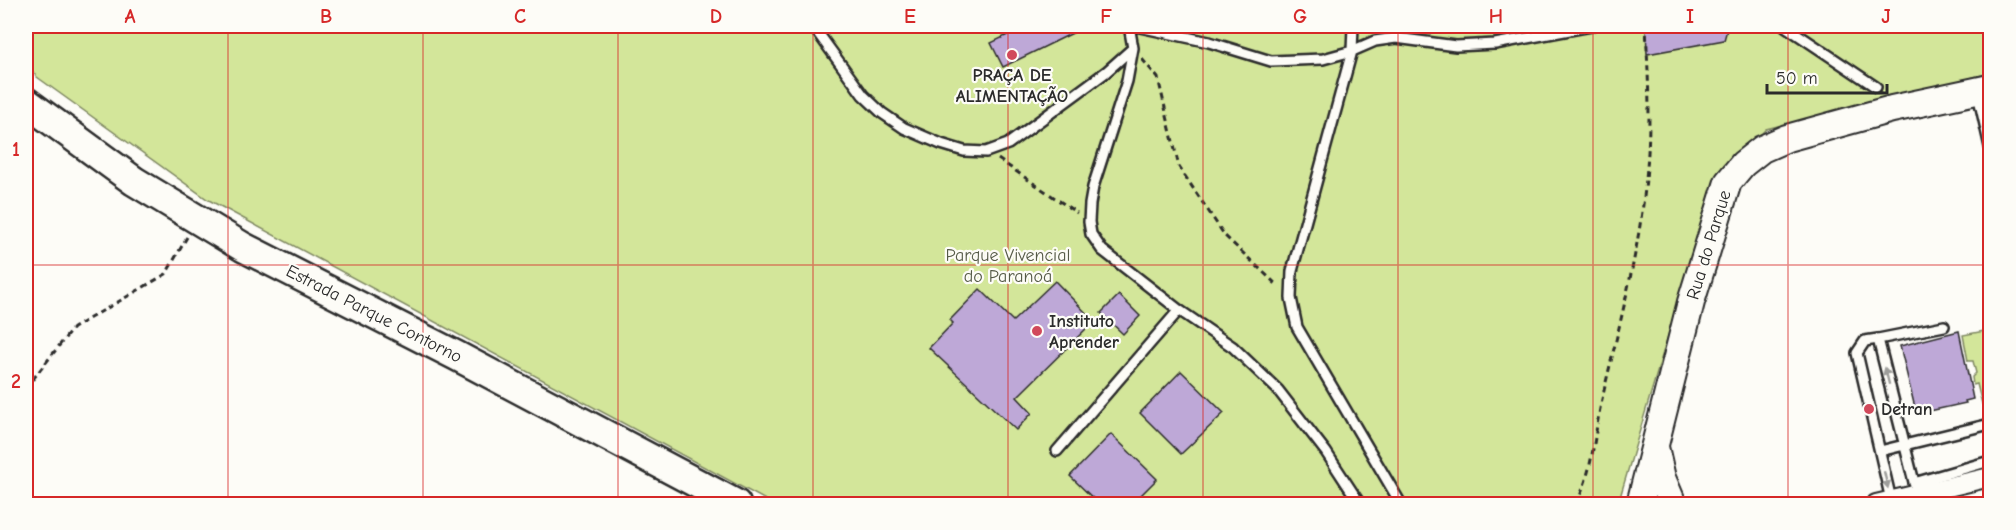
<svg xmlns="http://www.w3.org/2000/svg" width="2016" height="530" viewBox="0 0 2016 530" font-family="'Comic Neue',sans-serif">
  <style>
    .green { fill: #d3e69a; stroke: #7f8862; stroke-width: 1.5 }
    .building { fill: #bea8d7; stroke: #2b2b2b; stroke-width: 1.5 }
    .lines { fill: none; stroke-linecap: round; stroke-linejoin: round }
    .lane-casing { stroke: #2b2b2b; stroke-width: 14 }
    .street-casing { stroke: #2b2b2b; stroke-width: 22 }
    .secondary-casing { stroke: #2b2b2b; stroke-width: 30 }
    .primary-casing { stroke: #2b2b2b; stroke-width: 33 }
    .path { stroke: #2b2b2b; stroke-width: 3; stroke-dasharray: 6 4.5; stroke-linecap: butt }
    .lane { stroke: #fdfcf7; stroke-width: 9 }
    .street { stroke: #fdfcf7; stroke-width: 18 }
    .secondary { stroke: #fdfcf7; stroke-width: 26 }
    .primary { stroke: #fdfcf7; stroke-width: 28 }
    .oneway { fill: #9e9e9b }
    .grid { fill: none; stroke: #d62828; stroke-width: 1.5; stroke-opacity: 0.55 }
    .poi-dot { fill: #d1495b; stroke: #fdfcf7; stroke-width: 2 }
    .labels { text-anchor: middle; dominant-baseline: central; stroke-width: 4.5; stroke-linejoin: round; paint-order: stroke }
    .poi-label { font-size: 18px; font-weight: bold; fill: #2b2b2b; stroke: #fdfcf7; text-anchor: start }
    .street-label { font-size: 18px; fill: #2b2b2b; stroke: #fdfcf7 }
    .park-label { font-size: 18px; fill: #555a47; stroke: #fdfcf7 }
    .neatline { fill: none; stroke: #d62828; stroke-width: 2 }
    .grid-label { font-size: 20px; text-anchor: middle; font-weight: bold; fill: #d62828 }
  </style>
  <rect width="100%" height="100%" fill="#fdfcf7"/>
  <filter id="ink" filterUnits="userSpaceOnUse"><feTurbulence type="fractalNoise" baseFrequency=".0167" numOctaves="2"/><feDisplacementMap in="SourceGraphic" scale="12" xChannelSelector="R" yChannelSelector="G"/><feConvolveMatrix kernelMatrix="1 2 1 2 8 2 1 2 1" color-interpolation-filters="sRGB"/></filter>
  <g filter="url(#ink)">
    <path class="green" d="M 26,26 L 1990,26 L 1990,73 L 1766,129 L 1713,184 L 1618,504 L 773,504 L 207,199 L 37,77 L 26,65 Z
      M 1990,330 L 1990,401 L 1982,404 L 1977,384 L 1973,385 L 1972,377 L 1976,373 L 1973,361 L 1968,361 L 1963,335 Z"/>
    <path class="building" d="M 1018,26 L 1087,26 L 1003,67 L 991,43 L 1020,29 Z
      M 1646,26 L 1728,26 L 1724,40 L 1647,54 Z
      M 1055,281 L 1094,321 L 1017,397 L 1032,413 L 1016,430 L 929,348 L 953,323 L 950,320 L 980,289 L 1013,321 Z
      M 1119,295 L 1140,316 L 1123,334 L 1101,313 Z
      M 1959,331 L 1973,399 L 1965,401 L 1966,403 L 1925,412 L 1925,410 L 1916,412 L 1900,346 Z
      M 1181,371 L 1224,413 L 1181,454 L 1140,413 Z
      M 1111,434 L 1157,479 L 1132,504 L 1099,504 L 1070,476 Z"/>
    <g class="lines">
      <g class="lane-casing">
        <path id="lane" d="M 813,26 L 863,95 L 882,113 L 904,128 L 941,144 L 964,151 L 986,152 L 1008,144 L 1106,72 L 1133,48
          M 1129,26 L 1133,48 L 1127,81 L 1093,187 L 1090,204 L 1089,222 L 1091,234 L 1102,250 L 1179,310 L 1233,347 L 1278,390 L 1326,452 L 1360,504
          M 1135,26 L 1209,42 L 1271,61 L 1323,59 L 1352,51 L 1375,41 L 1396,38 L 1456,46 L 1495,44 L 1591,26
          M 1353,26 L 1352,51 L 1292,271 L 1291,298 L 1297,327 L 1401,504
          M 1785,26 L 1876,87
          M 1978,94 L 1990,147
          M 1878,339 L 1944,326
          M 1057,451 L 1179,310
          M 1880,451 L 1990,424
          M 1914,483 L 1990,461
          M 1891,500 L 1857,353 L 1865,341 L 1878,339 L 1917,494"/>
      </g>
      <g class="street-casing">
        <path id="street" d="M 1876,504 L 1990,477"/>
      </g>
      <g class="secondary-casing">
        <path id="secondary" d="M 1655,447 L 1662,478 L 1673,504
          M 1640,504 L 1691,302 L 1728,182 L 1743,164 L 1762,149 L 1787,138 L 1892,109 L 1990,88"/>
      </g>
      <g class="primary-casing">
        <path id="primary" d="M 26,102 L 134,181 L 243,247 L 457,356 L 736,504"/>
      </g>
      <path class="path" d="M 1142,59 L 1158,78 L 1179,167 L 1225,236 L 1278,286
        M 998,159 L 1077,213
        M 26,388 L 73,328 L 166,274 L 187,237
        M 1576,504 C 1593,472 1594,434 1602,399 C 1620,322 1641,245 1647,167 C 1651,120 1648,73 1646,26"/>
      <use href="#lane" class="lane"/>
      <use href="#street" class="street"/>
      <use href="#secondary" class="secondary"/>
      <use href="#primary" class="primary"/>
    </g>
    <defs><path id="oneway-solid" d="M-6-.8H1V-3.2L6.5 0L1 3.2V.8H-6Z" transform="scale(1.5)"/></defs>
    <g class="oneway">
      <use href="#oneway-solid" transform="translate(1887 376) rotate(-104)"/>
      <use href="#oneway-solid" transform="translate(1886 480) rotate(77)"/>
    </g>
  </g>
  <path class="grid" d="M 228,26 L 228,504M 423,26 L 423,504M 618,26 L 618,504M 813,26 L 813,504M 1008,26 L 1008,504M 1203,26 L 1203,504M 1398,26 L 1398,504M 1593,26 L 1593,504M 1788,26 L 1788,504M 26,265 L 1990,265"/>
  <g class="poi-dot">
    <circle cx="1012" cy="55" r="6"/>
    <circle cx="1037" cy="331" r="6"/>
    <circle cx="1869" cy="409" r="6"/>
  </g>
  <g class="labels">
    <g class="poi-label">
      <text x="1012" y="75" text-anchor="middle">PRAÇA DE<tspan x="1012" dy="21">ALIMENTAÇÃO</tspan></text>
      <text x="1049" y="321">Instituto<tspan x="1049" dy="21">Aprender</tspan></text>
      <text x="1881" y="409">Detran</text>
    </g>
    <g class="street-label">
      <text transform="translate(1709 245) rotate(-73)">Rua do Parque</text>
      <text transform="translate(374 314) rotate(27)">Estrada Parque Contorno</text>
    </g>
    <g class="park-label">
      <text x="1008" y="255">Parque Vivencial<tspan x="1008" dy="21">do Paranoá</tspan></text>
    </g>
  </g>
  <rect width="2016" height="530" fill="none" stroke="#fdfcf7" stroke-width="66"/>
  <path d="M1767 84v9h120v-9" fill="none" stroke="#2b2b2b" stroke-width="3"/>
  <text x="1776" y="84" font-size="18" fill="#2b2b2b" stroke="#fdfcf7" stroke-width="4.5" paint-order="stroke">50 m</text>
  <rect x="33" y="33" width="1950" height="464" class="neatline"/>
  <g class="grid-label">
    <text x="130" y="23">A</text>
    <text x="326" y="23">B</text>
    <text x="520" y="23">C</text>
    <text x="716" y="23">D</text>
    <text x="910" y="23">E</text>
    <text x="1106" y="23">F</text>
    <text x="1300" y="23">G</text>
    <text x="1496" y="23">H</text>
    <text x="1690" y="23">I</text>
    <text x="1886" y="23">J</text>
    <text x="16" y="156">1</text>
    <text x="16" y="388">2</text>
  </g>
</svg>
